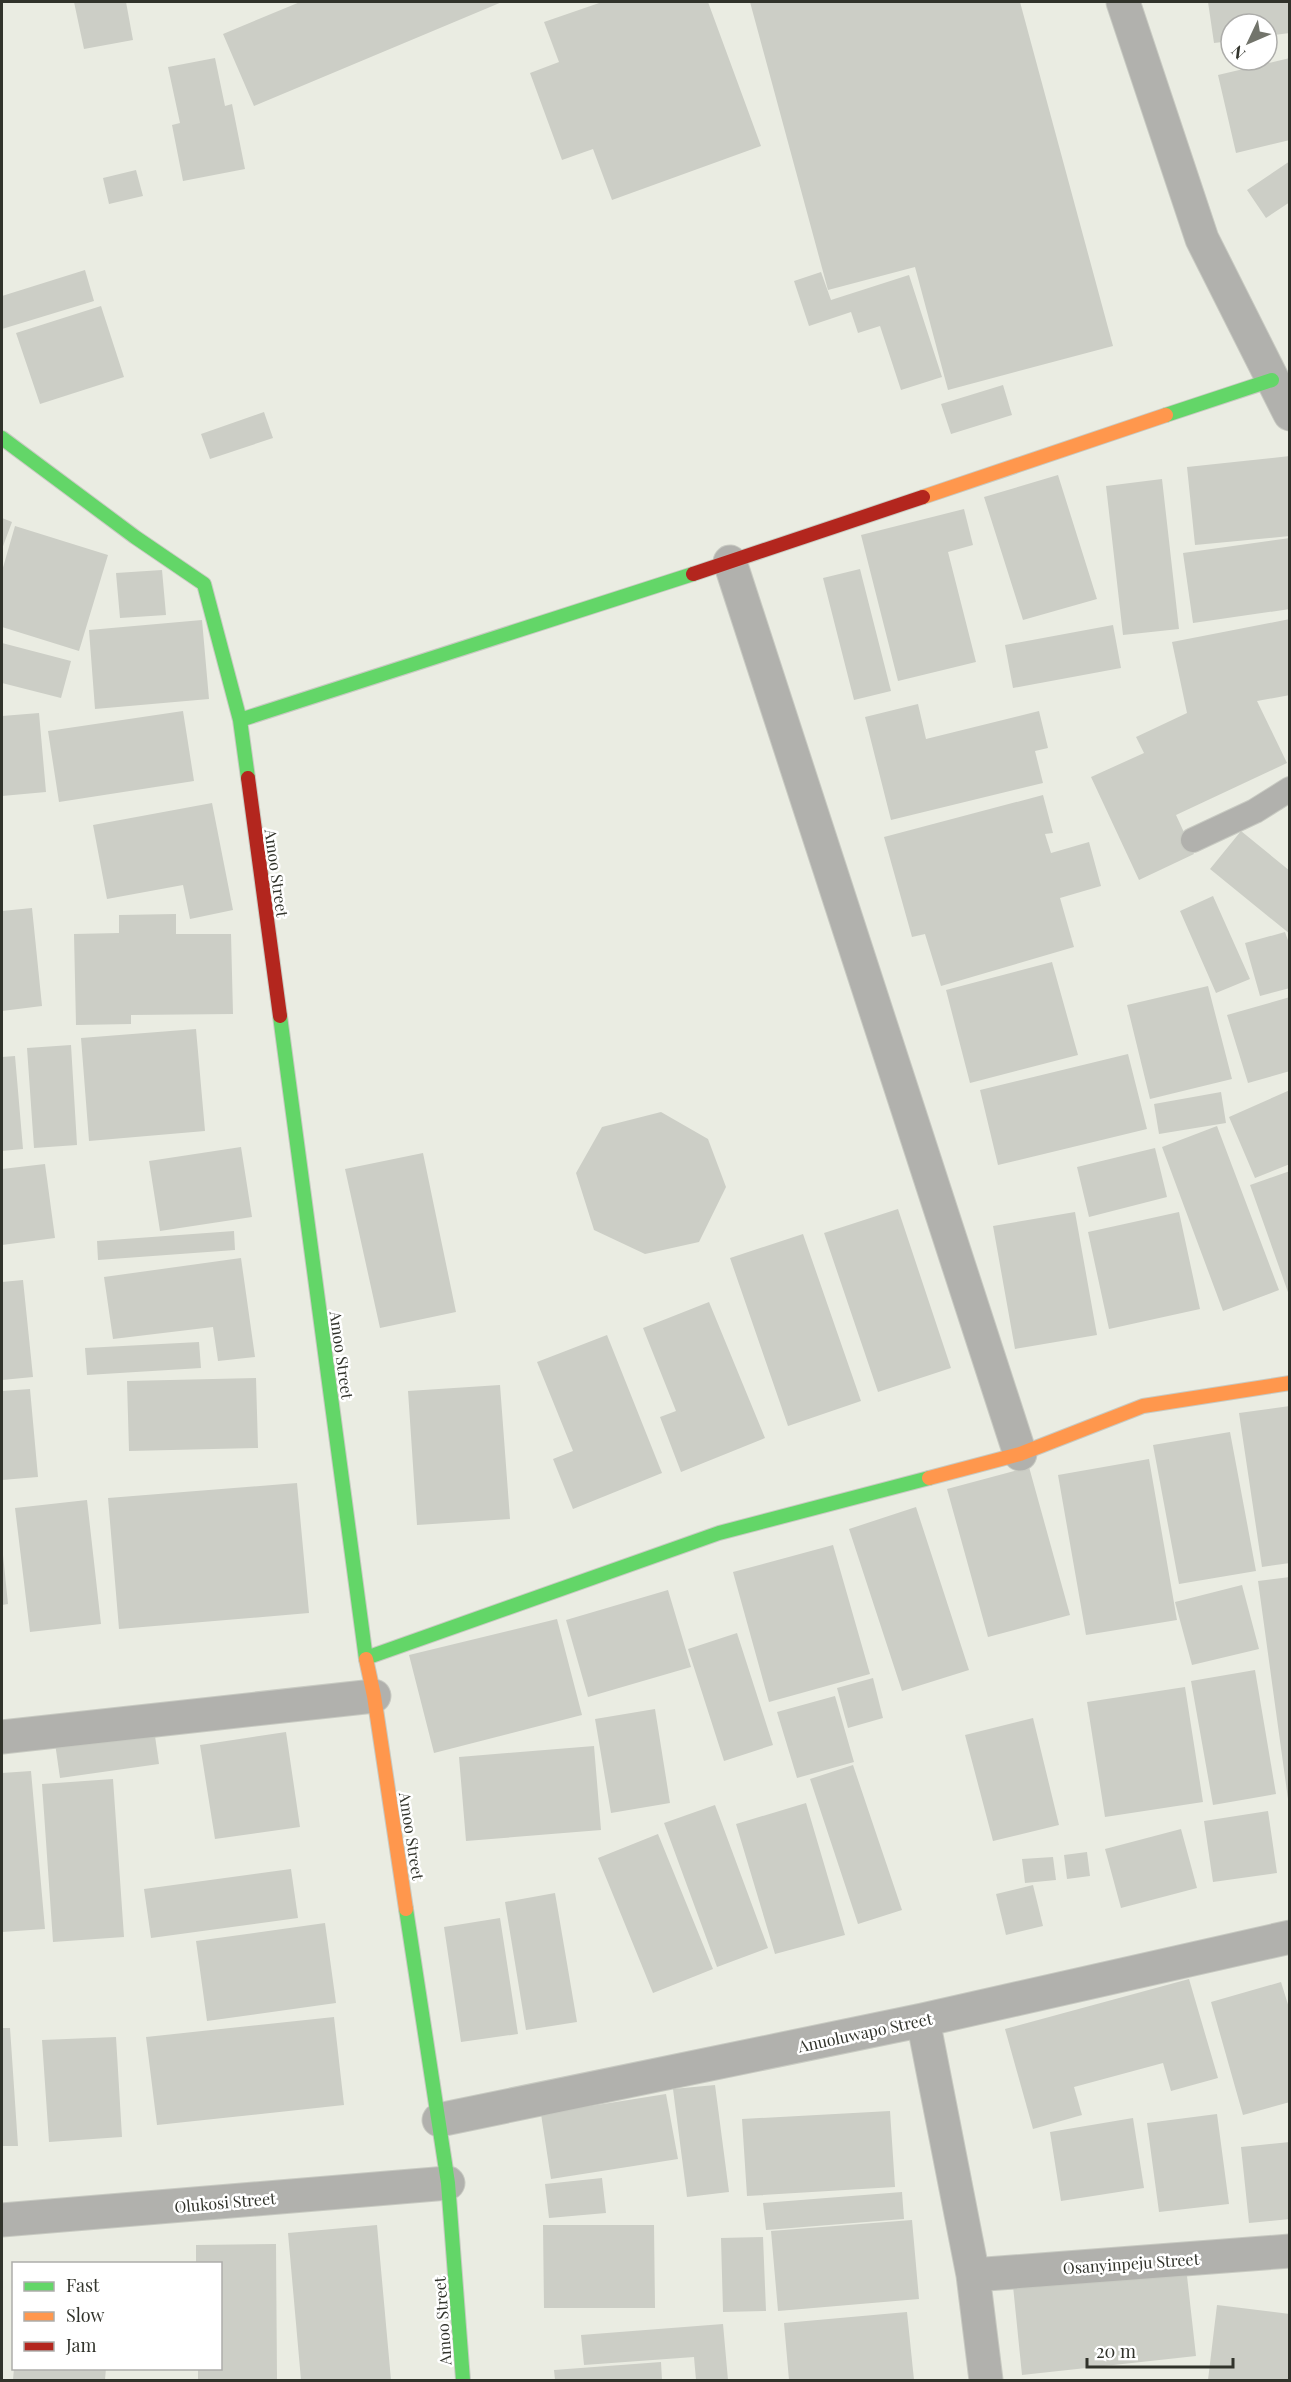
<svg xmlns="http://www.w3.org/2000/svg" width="1291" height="2382" viewBox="0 0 1291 2382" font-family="'Playfair Display',serif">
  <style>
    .building { fill: #cccec6 }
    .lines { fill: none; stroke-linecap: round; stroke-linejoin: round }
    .lane-casing { stroke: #c8cac2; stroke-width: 26 }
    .street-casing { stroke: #c8cac2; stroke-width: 35 }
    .fast-casing { stroke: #c8cac2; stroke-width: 16 }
    .slow-casing { stroke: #c8cac2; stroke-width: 16 }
    .jam-casing { stroke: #c8cac2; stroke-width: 16 }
    .lane { stroke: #b1b1ad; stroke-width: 24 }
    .street { stroke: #b1b1ad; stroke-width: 33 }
    .fast { stroke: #63d668; stroke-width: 14 }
    .slow { stroke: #ff974d; stroke-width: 14 }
    .jam { stroke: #b3261e; stroke-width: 14 }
    .labels { text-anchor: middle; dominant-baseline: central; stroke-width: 5; stroke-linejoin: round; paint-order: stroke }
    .street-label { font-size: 16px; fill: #31332b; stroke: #fff }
  </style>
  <rect width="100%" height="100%" fill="#eaece2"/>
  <path class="building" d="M 74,2 L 126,2 L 133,40 L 84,49 Z
    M 300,2 L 502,2 L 254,106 L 223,34 Z
    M 602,2 L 708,2 L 761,146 L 612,200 L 593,149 L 562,160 L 530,73 L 559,62 L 544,22 Z
    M 750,2 L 1020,2 L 1113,346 L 948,390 L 915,267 L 828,290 Z
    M 1208,2 L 1290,2 L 1290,33 L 1267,36 L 1267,24 L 1231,24 L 1231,41 L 1214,43 Z
    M 215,58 L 225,106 L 232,104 L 245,169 L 183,181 L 172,125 L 180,123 L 168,67 Z
    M 1290,58 L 1290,140 L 1236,153 L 1218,75 Z
    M 1290,161 L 1290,202 L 1266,218 L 1247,190 Z
    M 136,170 L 143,196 L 109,204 L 103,178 Z
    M 85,270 L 94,301 L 2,329 L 2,296 Z
    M 821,272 L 831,300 L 909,275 L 942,377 L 901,390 L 880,326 L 858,333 L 851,312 L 809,326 L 794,281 Z
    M 101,306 L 124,377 L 40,404 L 16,333 Z
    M 1003,385 L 1012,415 L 951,434 L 941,404 Z
    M 264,412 L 273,438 L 210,459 L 201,434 Z
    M 1290,456 L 1290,536 L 1195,545 L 1187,467 Z
    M 1058,475 L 1097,599 L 1023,620 L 984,497 Z
    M 1162,479 L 1179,629 L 1123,635 L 1106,486 Z
    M 964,509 L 973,545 L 948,552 L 976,662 L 898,681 L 861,535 Z
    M 2,518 L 12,522 L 2,549 Z
    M 15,526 L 108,555 L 79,651 L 2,627 L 2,571 Z
    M 1290,538 L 1290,609 L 1193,623 L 1183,553 Z
    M 860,569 L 891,691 L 854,700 L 823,578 Z
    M 162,570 L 166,615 L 120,618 L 116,573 Z
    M 1290,619 L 1290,695 L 1257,701 L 1287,763 L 1176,815 L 1194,854 L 1139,880 L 1091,777 L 1144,753 L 1136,737 L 1187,713 L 1172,642 Z
    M 202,620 L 209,699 L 95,709 L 89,630 Z
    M 1113,625 L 1121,668 L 1013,688 L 1005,645 Z
    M 2,643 L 71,661 L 61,698 L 2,683 Z
    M 918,704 L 926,739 L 1039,711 L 1048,748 L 1035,751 L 1043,783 L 891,820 L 865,717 Z
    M 183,711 L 194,781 L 59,802 L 48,731 Z
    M 39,713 L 46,792 L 2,796 L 2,716 Z
    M 1043,795 L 1053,833 L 1045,834 L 1051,853 L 1089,842 L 1101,886 L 1060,898 L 1074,947 L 941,986 L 925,934 L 912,937 L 884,837 Z
    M 212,803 L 233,910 L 190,919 L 183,885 L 107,899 L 93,825 Z
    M 1241,831 L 1290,871 L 1290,934 L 1210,869 Z
    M 1213,896 L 1250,979 L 1216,993 L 1180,911 Z
    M 32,908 L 42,1006 L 2,1011 L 2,911 Z
    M 176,914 L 176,934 L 231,934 L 233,1014 L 131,1015 L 131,1024 L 76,1025 L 74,934 L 119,933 L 119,915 Z
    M 1285,932 L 1290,946 L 1290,988 L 1260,996 L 1245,943 Z
    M 1052,962 L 1078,1055 L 970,1083 L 946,990 Z
    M 1208,986 L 1232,1079 L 1150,1099 L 1127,1005 Z
    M 1290,997 L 1290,1071 L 1248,1083 L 1227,1015 Z
    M 196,1029 L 205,1131 L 89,1141 L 81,1038 Z
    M 71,1045 L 77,1145 L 34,1148 L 27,1048 Z
    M 1128,1054 L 1147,1129 L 998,1165 L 980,1090 Z
    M 15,1056 L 23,1149 L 2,1151 L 2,1057 Z
    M 1290,1090 L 1290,1164 L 1255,1178 L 1229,1117 Z
    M 1221,1092 L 1226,1123 L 1159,1134 L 1154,1104 Z
    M 661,1112 L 708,1139 L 726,1187 L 699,1242 L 645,1254 L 594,1230 L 576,1173 L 602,1127 Z
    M 1217,1126 L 1279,1290 L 1223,1311 L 1162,1147 Z
    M 241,1147 L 252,1217 L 160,1231 L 149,1161 Z
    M 1155,1148 L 1167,1197 L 1089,1217 L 1077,1167 Z
    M 423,1153 L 456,1312 L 380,1328 L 345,1169 Z
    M 45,1164 L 55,1238 L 2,1245 L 2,1169 Z
    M 1290,1171 L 1290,1295 L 1289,1295 L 1250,1185 Z
    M 898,1209 L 951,1368 L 878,1392 L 824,1233 Z
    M 1075,1212 L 1097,1335 L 1015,1349 L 993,1226 Z
    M 1179,1212 L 1200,1309 L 1109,1329 L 1088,1232 Z
    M 234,1231 L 235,1250 L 98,1260 L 97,1241 Z
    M 803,1234 L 861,1401 L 788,1426 L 730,1258 Z
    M 241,1258 L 255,1357 L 218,1361 L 213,1327 L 113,1339 L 104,1277 Z
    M 23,1280 L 33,1377 L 2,1380 L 2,1282 Z
    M 709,1302 L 765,1438 L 681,1472 L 660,1417 L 676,1411 L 643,1328 Z
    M 607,1335 L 662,1473 L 573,1509 L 553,1459 L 573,1451 L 537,1362 Z
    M 199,1342 L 201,1368 L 87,1375 L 85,1348 Z
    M 256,1378 L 258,1448 L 129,1451 L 127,1381 Z
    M 500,1385 L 510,1519 L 417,1525 L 408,1391 Z
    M 30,1389 L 38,1477 L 2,1480 L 2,1391 Z
    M 1290,1406 L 1290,1563 L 1262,1567 L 1239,1413 Z
    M 1230,1432 L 1256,1571 L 1179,1584 L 1153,1445 Z
    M 1149,1459 L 1177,1620 L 1086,1635 L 1058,1475 Z
    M 1029,1467 L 1070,1615 L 988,1637 L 947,1489 Z
    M 297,1483 L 309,1613 L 119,1629 L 108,1498 Z
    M 87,1500 L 101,1624 L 30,1632 L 15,1508 Z
    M 916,1507 L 969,1670 L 902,1691 L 849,1529 Z
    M 2,1545 L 8,1604 L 2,1605 Z
    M 833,1545 L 870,1674 L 769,1702 L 733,1572 Z
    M 1290,1577 L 1290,1799 L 1288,1799 L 1258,1581 Z
    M 1242,1585 L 1259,1649 L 1192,1665 L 1175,1602 Z
    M 668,1590 L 691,1667 L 588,1697 L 566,1620 Z
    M 557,1619 L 582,1715 L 434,1753 L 409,1655 Z
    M 737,1633 L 773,1745 L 724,1761 L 688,1649 Z
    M 1255,1670 L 1276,1794 L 1213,1805 L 1191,1681 Z
    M 873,1678 L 883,1718 L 848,1728 L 837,1688 Z
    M 1185,1687 L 1203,1802 L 1105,1817 L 1087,1702 Z
    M 835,1696 L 854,1762 L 797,1778 L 777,1712 Z
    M 655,1709 L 670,1803 L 611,1813 L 595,1719 Z
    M 1033,1718 L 1059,1825 L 993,1841 L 965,1735 Z
    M 154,1729 L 159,1764 L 60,1778 L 55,1743 Z
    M 286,1732 L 300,1827 L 215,1839 L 200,1745 Z
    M 594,1746 L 601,1830 L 466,1841 L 459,1757 Z
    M 853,1765 L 902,1910 L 858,1924 L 810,1779 Z
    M 31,1771 L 45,1929 L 2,1932 L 2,1773 Z
    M 113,1779 L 124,1937 L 53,1942 L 42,1784 Z
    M 806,1803 L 845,1935 L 775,1954 L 736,1824 Z
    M 715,1805 L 768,1948 L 717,1967 L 664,1823 Z
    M 1268,1811 L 1277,1873 L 1213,1882 L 1204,1821 Z
    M 1181,1829 L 1197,1888 L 1121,1908 L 1105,1849 Z
    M 658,1834 L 713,1969 L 653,1993 L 598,1858 Z
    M 1087,1852 L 1090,1876 L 1067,1879 L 1064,1855 Z
    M 1053,1857 L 1056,1880 L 1025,1883 L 1022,1859 Z
    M 291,1869 L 298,1918 L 151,1938 L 144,1889 Z
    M 1033,1885 L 1043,1926 L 1006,1935 L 996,1894 Z
    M 555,1893 L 577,2022 L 526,2030 L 505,1902 Z
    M 500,1918 L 518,2034 L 461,2042 L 444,1927 Z
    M 325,1923 L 336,2003 L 207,2021 L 196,1941 Z
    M 1189,1979 L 1218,2078 L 1171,2091 L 1163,2063 L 1074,2087 L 1082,2115 L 1033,2129 L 1005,2029 Z
    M 1281,1982 L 1290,2011 L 1290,2102 L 1243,2115 L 1211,2002 Z
    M 334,2017 L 344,2105 L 157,2125 L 146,2037 Z
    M 2,2028 L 10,2028 L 18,2146 L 2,2146 Z
    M 116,2037 L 122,2137 L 49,2142 L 42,2040 Z
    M 715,2085 L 729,2192 L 687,2197 L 673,2089 Z
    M 666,2094 L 678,2159 L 551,2179 L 541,2114 Z
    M 890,2111 L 895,2187 L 747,2196 L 742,2119 Z
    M 1217,2114 L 1229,2204 L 1159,2212 L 1147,2123 Z
    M 1133,2118 L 1144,2188 L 1061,2201 L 1050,2132 Z
    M 1290,2142 L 1290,2219 L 1249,2223 L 1241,2147 Z
    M 602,2178 L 606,2213 L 549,2218 L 545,2184 Z
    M 902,2192 L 904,2219 L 766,2230 L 763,2203 Z
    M 912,2220 L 919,2299 L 778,2311 L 771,2231 Z
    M 377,2225 L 391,2380 L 301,2380 L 288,2233 Z
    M 543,2225 L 654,2225 L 655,2308 L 544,2308 Z
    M 763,2237 L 766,2311 L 723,2312 L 721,2238 Z
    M 276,2244 L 277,2380 L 198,2380 L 198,2368 L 220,2368 L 220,2264 L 196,2264 L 196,2245 Z
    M 1186,2267 L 1196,2356 L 1022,2375 L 1013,2286 Z
    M 1217,2305 L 1290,2314 L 1290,2380 L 1208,2380 Z
    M 907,2312 L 914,2380 L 789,2380 L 784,2323 Z
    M 723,2324 L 728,2380 L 696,2380 L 694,2357 L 584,2365 L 581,2335 Z
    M 661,2362 L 662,2380 L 555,2380 L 554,2370 Z
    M 14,2368 L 106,2368 L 105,2380 L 13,2380 Z"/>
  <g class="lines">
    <g class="lane-casing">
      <path id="lane" d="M 1193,840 L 1255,811 L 1290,789"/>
    </g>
    <g class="street-casing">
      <path id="street" d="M 1123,2 L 1202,239 L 1290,414
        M 730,562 L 1020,1454
        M 2,1737 L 374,1696
        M 923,2020 L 973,2275 L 986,2380
        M 439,2120 L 923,2020 L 1290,1937
        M 2,2220 L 448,2183
        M 973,2275 L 1290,2251"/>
    </g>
    <g class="fast-casing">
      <path id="fast" d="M 1166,415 L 1272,380
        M 2,438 L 135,537 L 204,584 L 240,720 L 248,778
        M 240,720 L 693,574
        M 280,1016 L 366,1659
        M 366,1658 L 719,1533 L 929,1478
        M 406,1909 L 448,2183 L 463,2380"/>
    </g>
    <g class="slow-casing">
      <path id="slow" d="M 923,497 L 1166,415
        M 929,1478 L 1020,1454 L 1143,1406 L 1290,1383
        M 366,1659 L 374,1696 L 406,1909"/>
    </g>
    <g class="jam-casing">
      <path id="jam" d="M 693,574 L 923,497
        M 248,778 L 280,1016"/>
    </g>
    <use href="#lane" class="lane"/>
    <use href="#street" class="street"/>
    <use href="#fast" class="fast"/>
    <use href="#slow" class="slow"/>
    <use href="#jam" class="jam"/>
  </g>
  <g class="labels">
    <g class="street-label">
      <text transform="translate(277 873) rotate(82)">Amoo Street</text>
      <text transform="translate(342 1355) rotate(82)">Amoo Street</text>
      <text transform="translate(412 1836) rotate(81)">Amoo Street</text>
      <text transform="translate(865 2032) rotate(-12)">Anuoluwapo Street</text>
      <text transform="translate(225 2202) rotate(-5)">Olukosi Street</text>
      <text transform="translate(1131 2263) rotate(-4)">Osanyinpeju Street</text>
      <text transform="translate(442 2321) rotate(-94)">Amoo Street</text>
    </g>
  </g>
  <rect width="1291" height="2382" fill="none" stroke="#31332b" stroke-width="6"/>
  <rect x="12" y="2262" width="210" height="108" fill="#ffffff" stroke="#adadaa" stroke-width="1.5"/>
  <rect x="24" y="2282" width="30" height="9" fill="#63d668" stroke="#adadaa" stroke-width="1.5"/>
  <text x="66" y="2292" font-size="18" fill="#31332b">Fast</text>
  <rect x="24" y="2312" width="30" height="9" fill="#ff974d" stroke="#adadaa" stroke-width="1.5"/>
  <text x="66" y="2322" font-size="18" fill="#31332b">Slow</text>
  <rect x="24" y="2342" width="30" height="9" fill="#b3261e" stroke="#adadaa" stroke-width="1.5"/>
  <text x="66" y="2352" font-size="18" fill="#31332b">Jam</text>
  <g transform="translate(1249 42) rotate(226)"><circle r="28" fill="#ffffff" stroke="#adadaa" stroke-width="1.5"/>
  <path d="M0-4.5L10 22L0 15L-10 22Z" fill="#72746b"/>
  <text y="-9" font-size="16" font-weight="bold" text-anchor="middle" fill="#31332b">N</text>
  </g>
  <path d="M1087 2358v9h146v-9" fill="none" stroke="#31332b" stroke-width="3"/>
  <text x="1096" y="2358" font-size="18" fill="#31332b" stroke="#ffffff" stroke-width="4.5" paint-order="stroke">20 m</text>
</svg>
